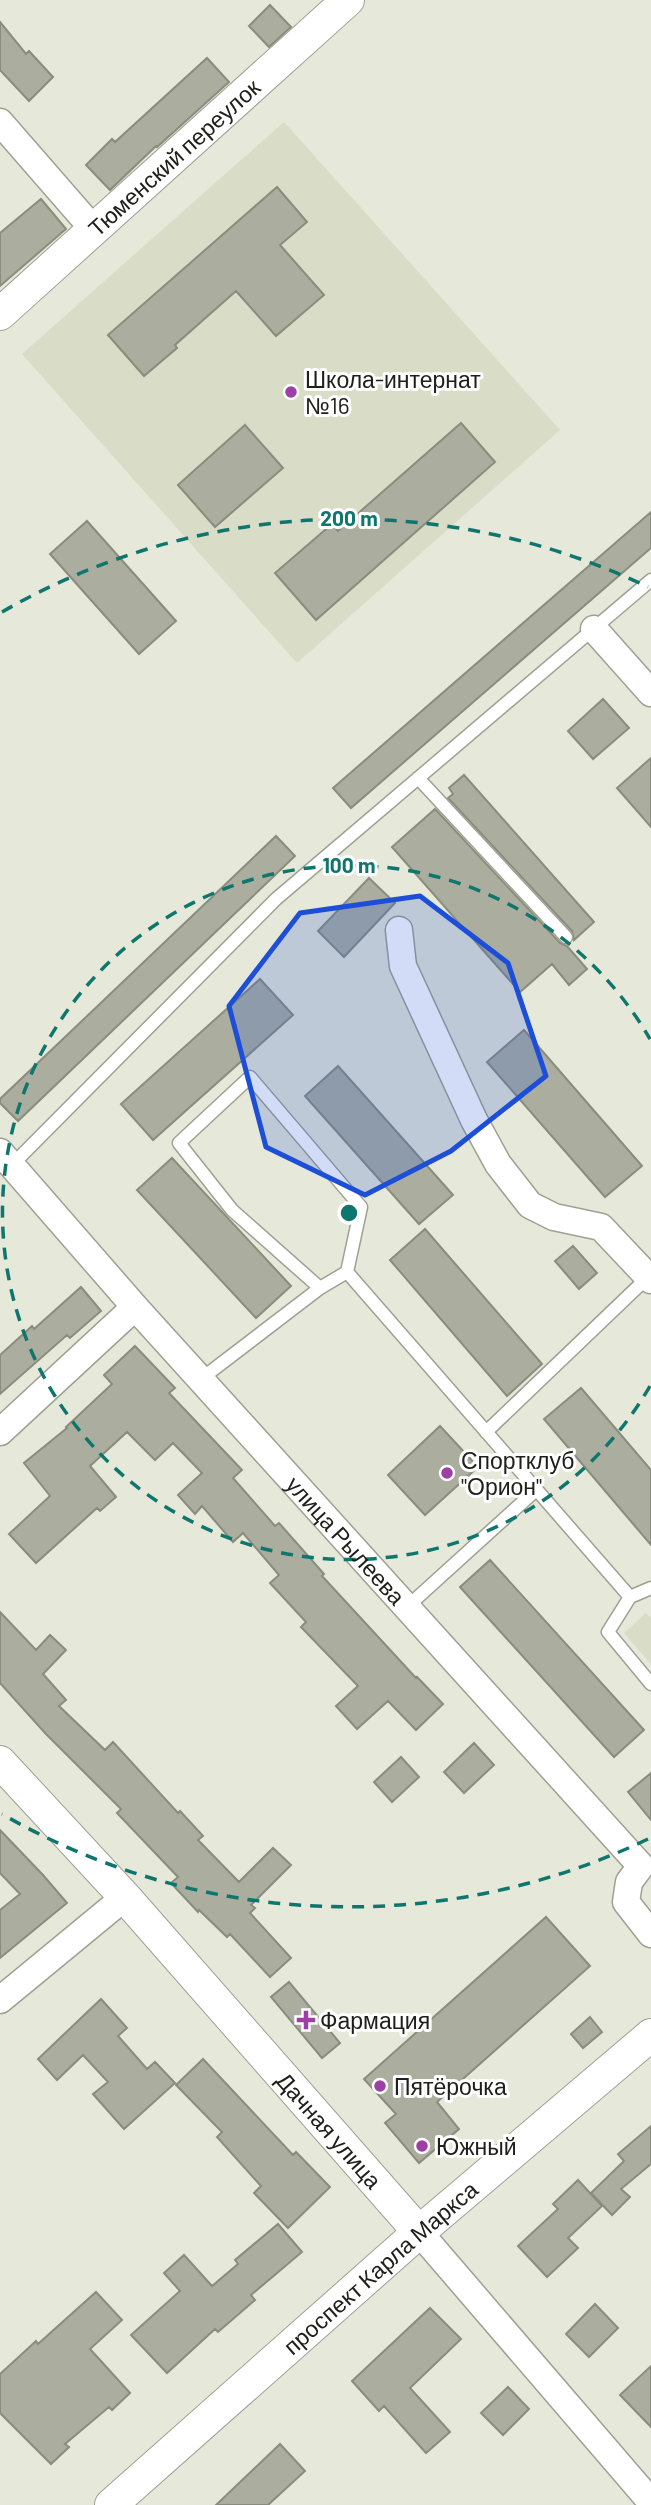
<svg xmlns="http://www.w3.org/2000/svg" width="651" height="2505" viewBox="0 0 651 2505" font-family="Barlow,sans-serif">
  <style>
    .built { fill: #d9dcc6 }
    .building { fill: #abae9f; stroke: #8a8c7e; stroke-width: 2 }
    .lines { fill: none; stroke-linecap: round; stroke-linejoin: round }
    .service-casing { stroke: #9ea192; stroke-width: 15 }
    .minor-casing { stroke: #9ea192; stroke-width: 29 }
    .tertiary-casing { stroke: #9ea192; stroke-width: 34 }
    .service { stroke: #fff; stroke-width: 12 }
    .minor { stroke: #fff; stroke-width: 26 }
    .tertiary { stroke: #fff; stroke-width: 32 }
    .marked { fill: #1d4ed8; fill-opacity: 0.2; stroke: #1d4ed8; stroke-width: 5; stroke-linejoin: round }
    .ring { fill: none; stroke: #0f766e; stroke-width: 3.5; stroke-dasharray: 12 9 }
    .poi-dot { fill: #9e3fa7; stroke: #fff; stroke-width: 2.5 }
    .labels { text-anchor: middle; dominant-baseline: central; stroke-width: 6; stroke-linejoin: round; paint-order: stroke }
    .street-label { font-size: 23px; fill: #20201b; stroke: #fff }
    .poi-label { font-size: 23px; fill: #20201b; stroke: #fff; text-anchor: start }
    .centre { fill: #0f766e; stroke: #fff; stroke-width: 3.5 }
    .ring-label { font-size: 21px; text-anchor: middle; font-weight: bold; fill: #0f766e; stroke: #fff; stroke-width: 6; stroke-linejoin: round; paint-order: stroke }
  </style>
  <rect width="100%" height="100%" fill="#e6e8d9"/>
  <path class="built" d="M 284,122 L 560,430 L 297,663 L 22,354 Z
    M 646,1613 L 651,1618 L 651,1664 L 624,1633 Z"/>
  <path class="building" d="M 270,5 L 291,27 L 269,47 L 249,26 Z
    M 0,22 L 26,54 L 29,51 L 53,77 L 29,101 L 0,70 Z
    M 207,58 L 229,82 L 157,147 L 156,146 L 110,190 L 86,165 L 112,139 L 115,142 Z
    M 277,187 L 307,222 L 280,245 L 324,295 L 276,336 L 236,291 L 175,345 L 177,348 L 144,376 L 108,335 Z
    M 41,199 L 66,229 L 0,286 L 0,233 Z
    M 461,423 L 495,462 L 316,620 L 275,573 L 332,524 L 338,531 Z
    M 245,425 L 283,468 L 215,527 L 178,485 Z
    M 651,512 L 651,548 L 351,808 L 333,788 Z
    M 87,521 L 176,621 L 139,654 L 50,554 Z
    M 603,699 L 629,728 L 593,759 L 568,731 Z
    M 651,758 L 651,827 L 617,788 Z
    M 464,775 L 594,922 L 574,940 L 572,931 L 448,798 L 453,794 L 449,788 Z
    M 435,809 L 560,943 L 567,946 L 587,969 L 569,985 L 552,964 L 520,992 L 392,847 Z
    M 276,836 L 295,856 L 18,1121 L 0,1103 L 0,1099 Z
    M 369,878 L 395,903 L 344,957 L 318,931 Z
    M 260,979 L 293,1015 L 153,1140 L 121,1104 Z
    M 524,1030 L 642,1166 L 605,1197 L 487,1062 Z
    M 338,1066 L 453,1195 L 419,1224 L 305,1096 Z
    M 172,1158 L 291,1286 L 256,1318 L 137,1190 Z
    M 425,1229 L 542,1364 L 507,1396 L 390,1260 Z
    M 573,1246 L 597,1273 L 579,1289 L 555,1261 Z
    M 81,1287 L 101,1311 L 70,1338 L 67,1335 L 0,1394 L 0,1355 L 32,1326 L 34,1329 Z
    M 135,1346 L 175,1388 L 169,1393 L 242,1470 L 233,1478 L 275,1526 L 279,1523 L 324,1574 L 322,1576 L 416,1678 L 417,1677 L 443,1704 L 416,1730 L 388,1701 L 357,1729 L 336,1706 L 358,1686 L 301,1627 L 306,1622 L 270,1583 L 279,1575 L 243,1533 L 233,1542 L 202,1506 L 195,1514 L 178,1495 L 202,1473 L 173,1443 L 155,1460 L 127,1432 L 90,1466 L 116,1497 L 100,1511 L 97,1508 L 36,1563 L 9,1534 L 50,1496 L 24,1463 L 67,1428 L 66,1427 L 112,1384 L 104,1375 Z
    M 581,1388 L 651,1470 L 651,1545 L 544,1419 Z
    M 440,1426 L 478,1467 L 425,1515 L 388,1475 Z
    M 490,1560 L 644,1730 L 614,1757 L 460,1587 Z
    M 0,1612 L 36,1650 L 50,1635 L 66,1650 L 43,1674 L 66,1700 L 59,1706 L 105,1750 L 113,1742 L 178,1813 L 180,1811 L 203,1836 L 198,1840 L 239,1882 L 273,1848 L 291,1865 L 251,1905 L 255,1908 L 250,1913 L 291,1958 L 270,1977 L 230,1934 L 227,1937 L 199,1910 L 198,1912 L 171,1883 L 178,1877 L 117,1813 L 121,1809 L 46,1734 L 0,1683 Z
    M 474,1743 L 494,1765 L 464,1793 L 444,1772 Z
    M 401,1757 L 419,1777 L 392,1802 L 374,1782 Z
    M 651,1773 L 651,1820 L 628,1792 Z
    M 0,1830 L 43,1875 L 67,1903 L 0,1958 L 0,1910 L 20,1894 L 0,1873 Z
    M 546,1917 L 590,1966 L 437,2102 L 459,2129 L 419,2163 L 385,2123 L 396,2114 L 364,2079 Z
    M 289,1982 L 340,2043 L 322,2058 L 271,1997 Z
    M 101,1999 L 127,2028 L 118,2036 L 147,2069 L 155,2062 L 175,2083 L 124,2129 L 93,2094 L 108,2082 L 83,2055 L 57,2080 L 38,2059 Z
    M 590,2017 L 602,2032 L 583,2048 L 571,2034 Z
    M 203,2059 L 293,2155 L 296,2152 L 330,2187 L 288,2228 L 254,2193 L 261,2186 L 217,2137 L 222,2132 L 176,2085 Z
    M 651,2126 L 651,2164 L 621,2189 L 630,2197 L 612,2215 L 591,2193 L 624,2161 L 618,2154 Z
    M 578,2180 L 602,2206 L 568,2238 L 578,2248 L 547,2277 L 518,2246 L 558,2209 L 553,2204 Z
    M 278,2224 L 302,2252 L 251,2295 L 255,2300 L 218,2332 L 215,2329 L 167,2373 L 131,2335 L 180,2291 L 164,2273 L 184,2255 L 212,2286 L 238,2264 L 235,2260 Z
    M 96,2292 L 122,2320 L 90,2349 L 130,2393 L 112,2410 L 109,2407 L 65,2444 L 69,2447 L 51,2464 L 0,2413 L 0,2374 L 36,2341 L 38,2344 Z
    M 595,2304 L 618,2328 L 589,2357 L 566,2334 Z
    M 430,2308 L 461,2339 L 410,2388 L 450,2432 L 426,2453 L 384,2406 L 379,2411 L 352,2381 Z
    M 651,2366 L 651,2427 L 620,2395 Z
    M 508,2387 L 529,2409 L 503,2435 L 481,2413 Z
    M 280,2444 L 305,2471 L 268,2505 L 216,2505 Z"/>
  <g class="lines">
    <g class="service-casing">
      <path id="service" d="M 418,778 L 566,937
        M 250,1077 L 361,1207 L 347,1272 L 320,1288 L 232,1210 L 179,1143 Z
        M 12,1165 L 276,899 L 651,580
        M 347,1272 L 630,1597 L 651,1588
        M 201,1379 L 320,1288
        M 486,1432 L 648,1277
        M 630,1597 L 608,1632 L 651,1684
        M 407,1607 L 536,1490"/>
    </g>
    <g class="minor-casing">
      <g id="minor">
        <path d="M 0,122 L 94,230"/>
        <path d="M 594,629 L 651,693"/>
        <path d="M 399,930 L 403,966 L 474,1120 L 498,1164 L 530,1205 L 554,1217 L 601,1227 L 651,1280"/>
        <path id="s1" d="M 0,1152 L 135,1307 L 641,1866 L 629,1882 L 626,1902 L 651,1934"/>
        <path d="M 0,1432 L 135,1307"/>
        <path d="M 0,2000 L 125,1897"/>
        <path d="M 419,2232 L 651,2502"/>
      </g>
    </g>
    <g class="tertiary-casing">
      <g id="tertiary">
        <path id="s2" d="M 0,314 L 348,0"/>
        <path id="s3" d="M 0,1762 L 125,1897 L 419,2232"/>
        <path id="s4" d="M 111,2505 L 419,2232 L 651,2035"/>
      </g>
    </g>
    <use href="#service" class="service"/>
    <use href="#minor" class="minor"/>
    <use href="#tertiary" class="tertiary"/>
  </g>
  <path class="marked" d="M 420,896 L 508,963 L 546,1076 L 451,1151 L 365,1195 L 266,1147 L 229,1006 L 300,913 Z"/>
  <g class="ring">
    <path d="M650 1386A347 347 0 1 1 650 1039"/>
    <path d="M648 1839A694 694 0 0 1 2 1814M2 612A694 694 0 0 1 648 587"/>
  </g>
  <g class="poi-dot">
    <circle cx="291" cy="392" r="7"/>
    <circle cx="447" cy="1473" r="7"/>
    <path d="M302.5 2009.5h7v7h7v7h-7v7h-7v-7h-7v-7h7z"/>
    <circle cx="380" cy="2086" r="7"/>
    <circle cx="422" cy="2146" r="7"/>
  </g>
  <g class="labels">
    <g class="street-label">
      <text stroke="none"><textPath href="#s2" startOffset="234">Тюменский переулок</textPath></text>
      <text stroke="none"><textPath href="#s1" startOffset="520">улица Рылеева</textPath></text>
      <text stroke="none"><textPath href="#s3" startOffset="494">Дачная улица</textPath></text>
      <text stroke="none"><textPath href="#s4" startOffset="359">проспект Карла Маркса</textPath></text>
    </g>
    <g class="poi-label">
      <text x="305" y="379">Школа-интернат<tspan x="305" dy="26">№16</tspan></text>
      <text x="461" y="1460">Спортклуб<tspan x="461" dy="26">"Орион"</tspan></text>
      <text x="320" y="2020">Фармация</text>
      <text x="394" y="2086">Пятёрочка</text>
      <text x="436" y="2146">Южный</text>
    </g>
  </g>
  <circle cx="349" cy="1213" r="10" class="centre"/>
  <g class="ring-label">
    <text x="349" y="526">200 m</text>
    <text x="349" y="873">100 m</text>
  </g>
</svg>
